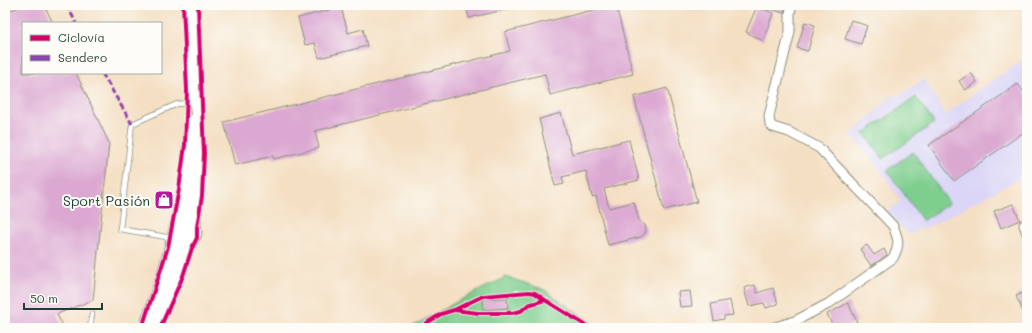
<svg xmlns="http://www.w3.org/2000/svg" width="1032" height="333" viewBox="0 0 1032 333" font-family="Mali,sans-serif">
  <style>
    .built { fill: #dbd6f7 }
    .green { fill: #7ece8e; stroke: #4e8661 }
    .building { fill: #dba8d2 }
    .lines { fill: none; stroke-linecap: round; stroke-linejoin: round }
    .lane-casing { stroke: #8a8e7c; stroke-width: 6 }
    .street-casing { stroke: #8a8e7c; stroke-width: 11 }
    .secondary-casing { stroke: #8a8e7c; stroke-width: 15 }
    .lane { stroke: #fff; stroke-width: 4.5 }
    .street { stroke: #fff; stroke-width: 9 }
    .secondary { stroke: #fff; stroke-width: 13 }
    .quiet { stroke: #8e44ad; stroke-width: 3; stroke-dasharray: 6 3; stroke-linecap: butt }
    .cycleway-casing { stroke: #fdfcf7; stroke-width: 6 }
    .cycleway { stroke: #d6006c; stroke-width: 4 }
    .labels { text-anchor: middle; dominant-baseline: central; stroke-width: 4; stroke-linejoin: round; paint-order: stroke }
    .poi-label { font-size: 14px; fill: #1f3d34; stroke: #fdfcf7; text-anchor: end }
  </style>
  <rect width="100%" height="100%" fill="#fdfcf7"/>
  <filter id="ink" filterUnits="userSpaceOnUse"><feTurbulence type="fractalNoise" baseFrequency=".025" numOctaves="2"/><feDisplacementMap in="SourceGraphic" scale="8" xChannelSelector="R" yChannelSelector="G"/><feConvolveMatrix kernelMatrix="1 2 1 2 8 2 1 2 1" color-interpolation-filters="sRGB"/></filter>
  <filter id="wash" filterUnits="userSpaceOnUse"><feTurbulence type="fractalNoise" baseFrequency=".012" numOctaves="4" result="noise"/><feDisplacementMap in="SourceGraphic" scale="16" xChannelSelector="R" yChannelSelector="G"/><feGaussianBlur stdDeviation="0.9" result="paint"/><feColorMatrix in="noise" values="0 0 0 0 0 0 0 0 0 0 0 0 0 0 0 0 0 1.4 0 .05"/><feComposite in="paint" operator="in"/></filter>
  <g filter="url(#wash)">
    <rect width="100%" height="100%" fill="#f4dfc3"/>
    <path class="built" d="M 1027,57 L 1027,176 L 1017,180 L 924,229 L 922,228 L 909,235 L 886,212 L 901,201 L 873,160 L 850,135 L 894,94 L 897,97 L 924,79 L 946,115 L 978,90 Z"/>
    <path class="green" d="M 916,97 L 934,123 L 883,159 L 864,133 Z
      M 913,152 L 949,203 L 923,221 L 887,170 Z
      M 506,277 L 543,289 L 599,328 L 410,328 L 462,299 Z"/>
    <g id="blocks">
      <path class="building" d="M 25,5 L 44,5 L 53,23 L 23,23 L 23,73 L 76,73 L 109,143 L 93,300 L 57,314 L 63,328 L 5,328 L 5,12 Z
        M 473,5 L 512,5 L 512,8 L 469,18 L 466,6 Z
        M 613,5 L 616,5 L 633,74 L 550,95 L 545,74 L 315,131 L 319,148 L 274,159 L 273,156 L 235,165 L 224,122 L 510,51 L 505,32 Z
        M 764,5 L 786,5 L 784,13 L 763,7 Z
        M 757,6 L 773,13 L 763,41 L 746,32 Z
        M 341,7 L 348,33 L 363,29 L 367,46 L 319,58 L 315,43 L 305,45 L 298,18 Z
        M 851,20 L 867,26 L 861,44 L 845,39 Z
        M 805,22 L 815,25 L 808,51 L 797,48 Z
        M 971,73 L 977,82 L 965,90 L 959,81 Z
        M 1018,84 L 1027,97 L 1027,130 L 954,181 L 929,145 Z
        M 667,88 L 697,202 L 664,210 L 634,97 Z
        M 561,113 L 572,154 L 629,140 L 639,180 L 604,189 L 609,208 L 634,202 L 639,221 L 645,225 L 646,230 L 645,233 L 641,237 L 608,245 L 596,196 L 592,197 L 586,171 L 562,177 L 564,184 L 555,186 L 539,119 Z
        M 1013,204 L 1020,220 L 1001,228 L 994,211 Z
        M 867,245 L 874,255 L 884,249 L 887,255 L 871,266 L 860,249 Z
        M 755,285 L 757,293 L 773,288 L 778,304 L 766,308 L 764,303 L 749,306 L 744,288 Z
        M 690,291 L 692,306 L 680,307 L 678,292 Z
        M 1027,291 L 1027,320 L 1016,296 Z
        M 507,298 L 508,308 L 483,310 L 483,299 Z
        M 730,300 L 733,315 L 724,316 L 724,319 L 714,321 L 711,304 Z
        M 848,303 L 857,322 L 845,328 L 834,328 L 827,314 Z"/>
    </g>
  </g>
  <g filter="url(#ink)">
    <use href="#blocks" fill-opacity="0" stroke="#8a8e7c" stroke-width="1"/>
    <g class="lines">
      <g class="lane-casing">
        <path id="lane" d="M 172,238 L 120,229 L 132,124 L 177,104 L 192,103
          M 90,328 L 92,314"/>
      </g>
      <g class="street-casing">
        <path id="street" d="M 1024,225 L 1027,233
          M 772,328 L 795,321 L 828,304 L 893,258 C 900,245 899,240 893,226 L 819,148 L 789,132 L 773,127 L 770,124 L 769,116 L 790,32 L 790,13 L 792,5"/>
      </g>
      <g class="secondary-casing">
        <path id="secondary" d="M 181,234 L 181,237 L 186,239 L 192,239 C 197,233 194,230 194,223 C 194,220 194,216 195,213
          M 146,328 C 154,302 164,276 171,249 C 182,208 189,165 191,123
          M 155,328 C 177,277 194,212 198,157 C 200,134 197,110 195,87 C 192,60 193,32 191,5"/>
      </g>
      <use href="#lane" class="lane"/>
      <use href="#street" class="street"/>
      <use href="#secondary" class="secondary"/>
      <path class="quiet" d="M 67,5 L 76,23
        M 102,73 L 132,124"/>
      <g class="cycleway-casing">
        <path id="cycleway" d="M 454,310 L 483,296 L 529,292 L 535,293 L 545,300
          M 142,328 L 168,247 L 179,189 L 185,145 L 187,90 L 183,5
          M 160,328 L 183,276 L 192,248 L 197,238 L 197,227 L 202,196 L 204,154 L 198,5
          M 419,328 L 441,314 L 454,310 L 478,313 L 512,313 L 521,311 L 528,305 L 545,300 L 590,328"/>
      </g>
      <use href="#cycleway" class="cycleway"/>
    </g>
  </g>
  <defs>
    <g id="shop-square" transform="scale(1)"><rect x="-9" y="-9" width="18" height="18" rx="4" fill="#b5179e" stroke="#fdfcf7"/><path d="M-5-2.5h2.3a2.7 3.5 0 0 1 5.4 0H5L5.5 6h-11ZM-1.5-2.5h3a1.5 2.3 0 0 0-3 0Z" fill="#fff"/></g>
  </defs>
  <g fill-rule="evenodd">
    <use href="#shop-square" x="164" y="200"/>
  </g>
  <g class="labels">
    <g class="poi-label">
      <text x="150" y="200">Sport Pasión</text>
    </g>
  </g>
  <rect width="1032" height="333" fill="none" stroke="#fdfcf7" stroke-width="20"/>
  <rect x="22" y="22" width="140" height="52" fill="#fdfcf7" stroke="#a4b0a9"/>
  <rect x="30" y="35" width="20" height="6" fill="#d6006c" stroke="#a4b0a9"/>
  <text x="58" y="42" font-size="12" fill="#1f3d34">Ciclovía</text>
  <rect x="30" y="55" width="20" height="6" fill="#8e44ad" stroke="#a4b0a9"/>
  <text x="58" y="62" font-size="12" fill="#1f3d34">Sendero</text>
  <path d="M24 303v6h78v-6" fill="none" stroke="#1f3d34" stroke-width="2"/>
  <text x="30" y="303" font-size="12" fill="#1f3d34" stroke="#fdfcf7" stroke-width="3" paint-order="stroke">50 m</text>
</svg>
